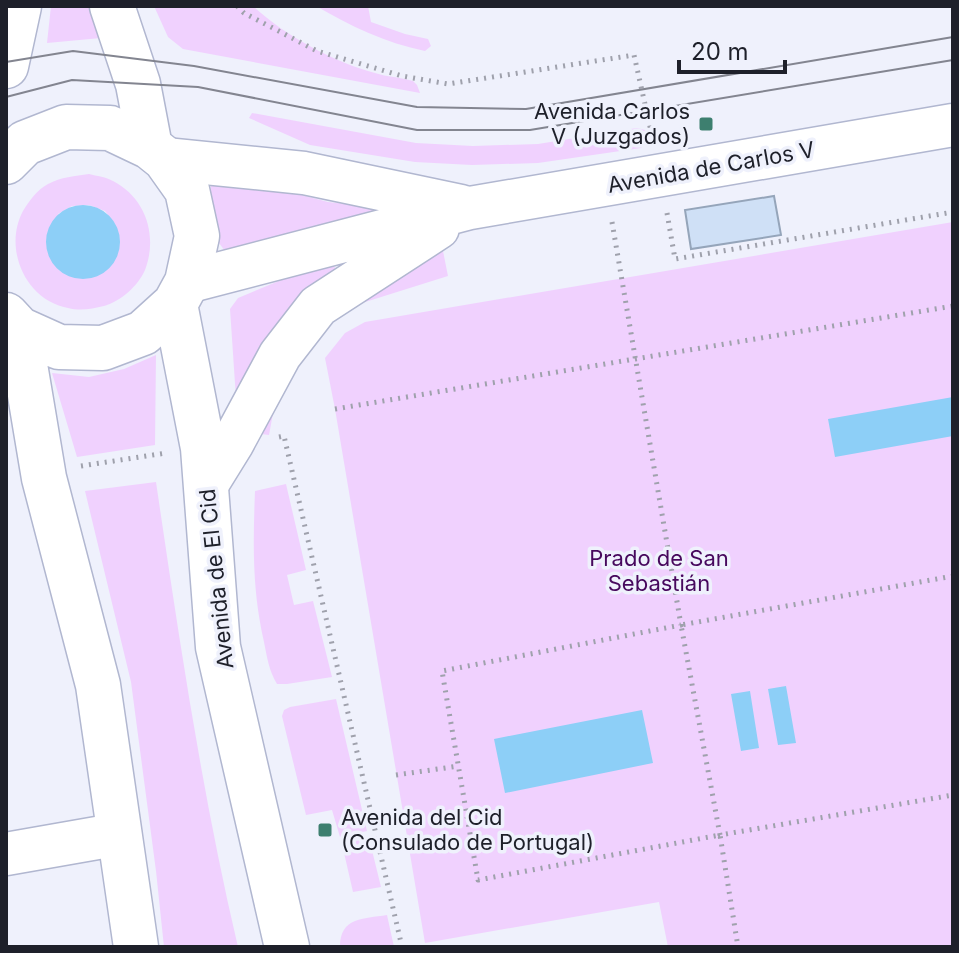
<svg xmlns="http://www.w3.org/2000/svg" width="959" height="953" viewBox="0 0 959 953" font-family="Inter,sans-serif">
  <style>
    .green { fill: #f0d1fe; fill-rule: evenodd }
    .water { fill: #8dcff7 }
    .building { fill: #cfe0f6; stroke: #95a5ba; stroke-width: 2 }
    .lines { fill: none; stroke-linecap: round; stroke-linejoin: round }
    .minor-casing { stroke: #b1b7d0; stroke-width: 45 }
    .major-casing { stroke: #b1b7d0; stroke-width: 47 }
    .path { stroke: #9fa1ac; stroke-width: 5; stroke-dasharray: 2 6; stroke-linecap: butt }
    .minor { stroke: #fff; stroke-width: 42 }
    .major { stroke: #fff; stroke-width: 44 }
    .tram { stroke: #838590; stroke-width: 2 }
    .poi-dot { fill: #3d7f6f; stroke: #eff1fc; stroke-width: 3 }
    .labels { text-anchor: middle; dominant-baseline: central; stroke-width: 7; stroke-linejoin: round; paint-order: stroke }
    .poi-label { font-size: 22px; fill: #1e202a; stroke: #eff1fc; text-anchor: end }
    .street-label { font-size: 22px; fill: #1e202a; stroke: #eff1fc }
    .park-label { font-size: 22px; fill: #47085d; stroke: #eff1fc }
  </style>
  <rect width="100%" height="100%" fill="#eff1fc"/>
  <path class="green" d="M 51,6 L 93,6 L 101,38 L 47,43 Z
    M 154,6 L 253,6 C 284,35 334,62 375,73 C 387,77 400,77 413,81 L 417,85 L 420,93 L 183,49 L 168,37 Z
    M 316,6 L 368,6 L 371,22 L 405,34 L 428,39 L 431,46 L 425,51 C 386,43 350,26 316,6 Z
    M 252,113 L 416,143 L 473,146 L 538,144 L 637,128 L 645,130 L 648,141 L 641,148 L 538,163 L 472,165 L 415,162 L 310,145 L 249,118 Z
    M 89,174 C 97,176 106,177 113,181 C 146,198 158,236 145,270 C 138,286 121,301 104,306 C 92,309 80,311 68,308 C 25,300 3,248 23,211 C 29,201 37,190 48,184 C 61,177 75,176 89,174 ZM 89,205 L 105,211 L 115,224 L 58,214 L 72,206 Z
    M 213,177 L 279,189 L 328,202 L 402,210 L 225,251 L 219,243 L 217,219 L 210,191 Z
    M 953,222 L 953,947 L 668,947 L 659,902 L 425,943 L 335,409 L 325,358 L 345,333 L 365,322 Z
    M 443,251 L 448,276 L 362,303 L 338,316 L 324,329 L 276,397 L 269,435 L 261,434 C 263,403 274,386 291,361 C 332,298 373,275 443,251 Z
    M 334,266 L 338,274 L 237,413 L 230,309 L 238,298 L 286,278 Z
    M 156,355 L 155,445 L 77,457 L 52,373 L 89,377 L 124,369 Z
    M 156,482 C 179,638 202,794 238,947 L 164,947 L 156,871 L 131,682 L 85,491 Z
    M 286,484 L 306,570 L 287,575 L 294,605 L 313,601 L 332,677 L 287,684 L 277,684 C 269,671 267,657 264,642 C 252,589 253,545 255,491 Z
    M 336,699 L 367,831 L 340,837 L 332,810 L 306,815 L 282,716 L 284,710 L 290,707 Z
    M 369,838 L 381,887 L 353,892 L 342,844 Z
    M 387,915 L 394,947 L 340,947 C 340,917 363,919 387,915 Z"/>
  <path class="water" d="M46 242a37 37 0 1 1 74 0a37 37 0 1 1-74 0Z
    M 953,397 L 953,436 L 835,457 L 828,419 Z
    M 786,686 L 796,743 L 778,745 L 768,689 Z
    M 750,691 L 759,748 L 741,751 L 731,694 Z
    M 642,710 L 653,763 L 505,793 L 494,739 Z"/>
  <path class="building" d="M 774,196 L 781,235 L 691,249 L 685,210 Z"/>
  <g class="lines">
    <g class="minor-casing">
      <path id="minor" d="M 165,159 L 304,173 L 461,206
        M 187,282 L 470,208 L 953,125
        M 206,486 L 232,444 L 280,355 L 318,306 L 438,228
        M 6,854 L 120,834"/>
    </g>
    <g class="major-casing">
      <path id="major" d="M 112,6 L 138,84 L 150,147
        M 6,66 L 19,6
        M 6,162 L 25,143 L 66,127 L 110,128 L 150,147 L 165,159 L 187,190 L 197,236 L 187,282 L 175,304 L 143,333 L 103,348 L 59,347 L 19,329 L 6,315
        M 175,304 L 203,448 L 218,647 L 287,947
        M 19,329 L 44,478 L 98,685 L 136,947"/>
    </g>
    <path class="path" d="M 237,6 L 244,13 L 317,51 L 402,76 L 448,84 L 634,55 L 653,140
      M 667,213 L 675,259 L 953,212
      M 612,222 L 681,625 L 442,671 L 478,880 L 720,835 L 738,947
      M 335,409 L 953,306
      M 279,437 L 284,436 L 402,947
      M 81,466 L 166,453
      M 953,576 L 681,625 L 720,835 L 953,795
      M 396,775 L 459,766"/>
    <use href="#minor" class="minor"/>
    <use href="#major" class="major"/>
    <path class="tram" d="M 6,62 L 73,51 L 194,66 L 417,107 L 526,109 L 953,37
      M 6,97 L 72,80 L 198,87 L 417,130 L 530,130 L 953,60"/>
  </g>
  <g class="poi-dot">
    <rect x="698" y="116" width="16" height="16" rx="4"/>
    <rect x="317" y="822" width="16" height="16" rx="4"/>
  </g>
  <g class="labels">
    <g class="poi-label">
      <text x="690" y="111">Avenida Carlos<tspan x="690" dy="25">V (Juzgados)</tspan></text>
      <text x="341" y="817" text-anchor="start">Avenida del Cid<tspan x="341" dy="25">(Consulado de Portugal)</tspan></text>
    </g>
    <g class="street-label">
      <text transform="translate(711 167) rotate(-10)">Avenida de Carlos V</text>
      <text transform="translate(216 579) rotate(-96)">Avenida de El Cid</text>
    </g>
    <g class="park-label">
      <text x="659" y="558">Prado de San<tspan x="659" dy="25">Sebastián</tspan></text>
    </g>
  </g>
  <rect width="959" height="953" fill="none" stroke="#1e202a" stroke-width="16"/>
  <path d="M679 60v12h106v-12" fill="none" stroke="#1e202a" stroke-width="4"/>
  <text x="691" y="60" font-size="24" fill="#1e202a" stroke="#eff1fc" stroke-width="6" paint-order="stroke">20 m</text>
</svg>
